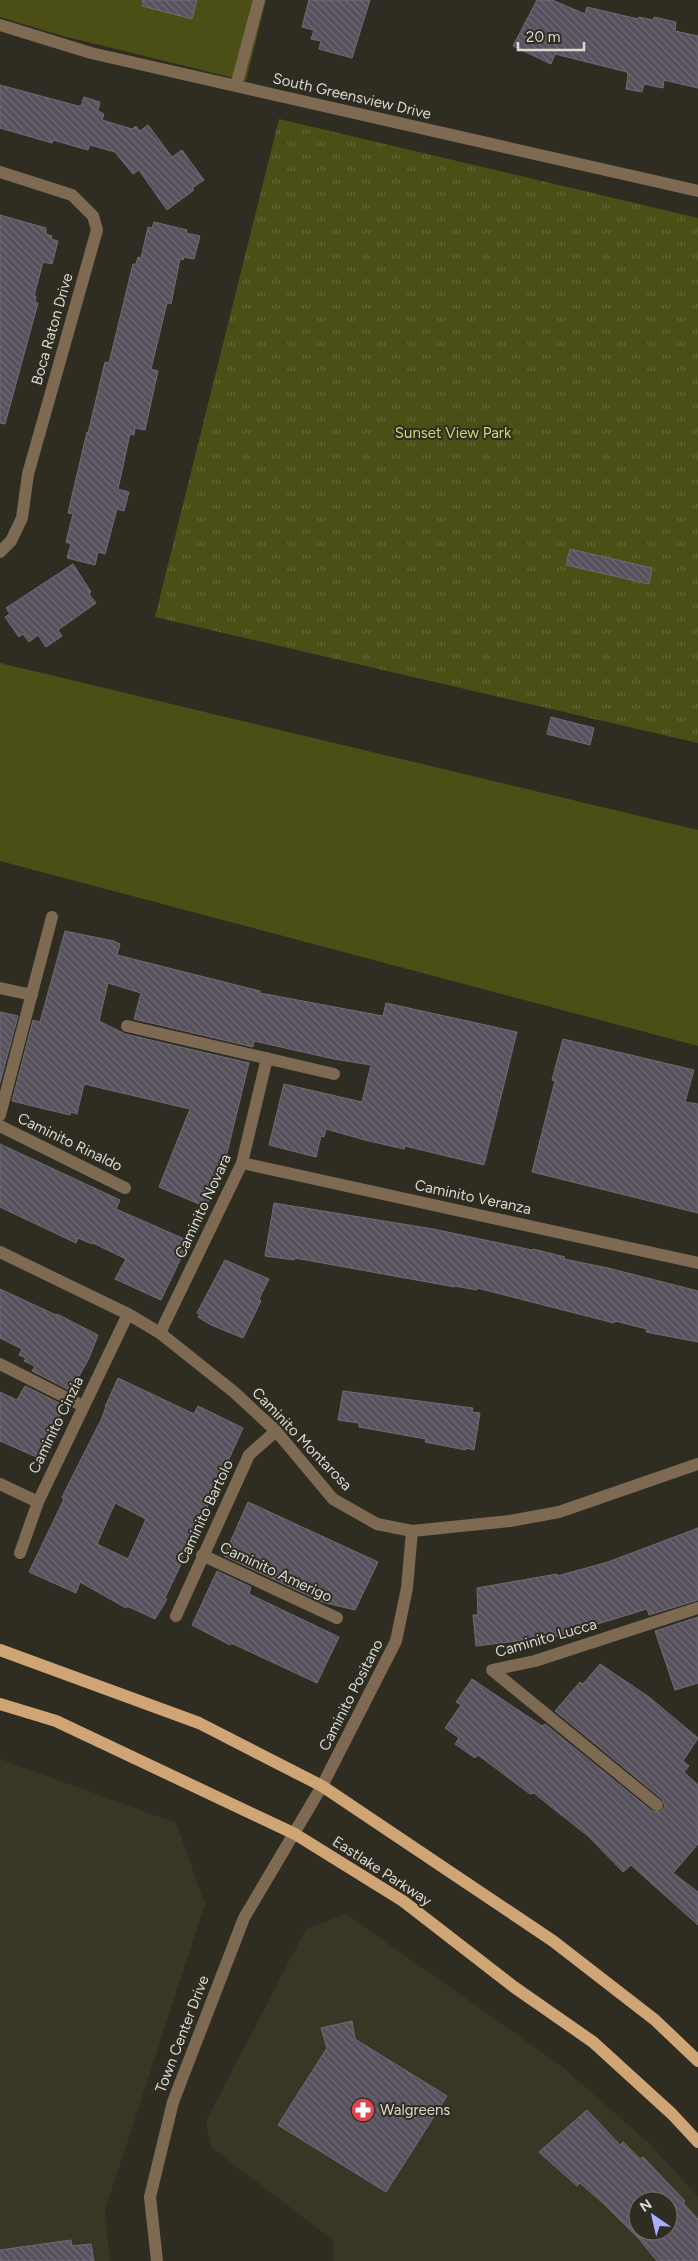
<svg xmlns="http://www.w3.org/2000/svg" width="698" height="2261" viewBox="0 0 698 2261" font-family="Figtree,sans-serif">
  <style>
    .built { fill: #3a3625; fill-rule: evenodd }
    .grass { fill: #4b4e15 }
    .park { fill: url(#park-tufts) }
    .building { fill: url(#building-back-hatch); stroke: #706b76; fill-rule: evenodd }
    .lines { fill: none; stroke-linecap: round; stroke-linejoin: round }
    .minor { stroke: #7e6953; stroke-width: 12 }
    .major { stroke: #d0a576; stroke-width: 12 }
    .labels { text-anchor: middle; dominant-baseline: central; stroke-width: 4; stroke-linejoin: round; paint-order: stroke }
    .street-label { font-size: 15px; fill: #dad9d2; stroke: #2f2d22 }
    .park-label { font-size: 15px; fill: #d0d773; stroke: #2f2d22 }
    .poi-label { font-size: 15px; fill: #dad9d2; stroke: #2f2d22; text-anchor: start }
  </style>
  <defs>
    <pattern id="park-tufts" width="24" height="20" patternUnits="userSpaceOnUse" patternTransform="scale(1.25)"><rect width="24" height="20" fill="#4b4e15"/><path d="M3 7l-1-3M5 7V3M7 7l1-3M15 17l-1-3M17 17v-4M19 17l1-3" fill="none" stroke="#646736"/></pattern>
    <pattern id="building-back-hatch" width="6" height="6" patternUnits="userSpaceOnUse" patternTransform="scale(1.25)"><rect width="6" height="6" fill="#56515c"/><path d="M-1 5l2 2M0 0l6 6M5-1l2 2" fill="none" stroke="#6e6972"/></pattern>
  </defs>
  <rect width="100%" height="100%" fill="#2f2d22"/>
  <path class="built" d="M 0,1759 L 176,1823 L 205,1904 L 105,2210 L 110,2261 L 0,2261 Z
    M 346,1914 L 560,2065 L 651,2145 L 698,2197 L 698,2261 L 333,2261 L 334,2241 L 211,2147 L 206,2121 L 306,1929 ZM 638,2201 L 668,2201 L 668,2231 L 638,2231 Z"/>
  <path class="grass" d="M 0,0 L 266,0 L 246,81 L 59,35 L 0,17 Z
    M 0,663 L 698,830 L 698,1046 L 0,861 Z"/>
  <path class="park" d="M 279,119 L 698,218 L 698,743 L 155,617 Z"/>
  <path class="building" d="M 143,0 L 197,0 L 192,19 L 142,6 Z
    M 309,0 L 370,0 L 352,58 L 319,49 L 321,41 L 311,39 L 314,30 L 302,27 Z
    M 537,0 L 552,0 L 585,14 L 587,7 L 638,19 L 639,17 L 653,20 L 654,17 L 676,22 L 675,31 L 698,36 L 698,88 L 664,80 L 663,88 L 644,84 L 642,92 L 626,89 L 628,75 L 627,72 L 555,54 L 551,64 L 513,46 Z
    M 0,85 L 78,106 L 81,106 L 84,97 L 100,102 L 98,111 L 104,114 L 102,120 L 132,129 L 136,126 L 140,131 L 148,125 L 172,157 L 182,150 L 204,180 L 192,188 L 194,190 L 167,210 L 139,170 L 133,174 L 115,152 L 90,145 L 88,150 L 53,140 L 52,143 L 0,128 Z
    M 0,215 L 46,228 L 46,234 L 52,236 L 51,239 L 58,241 L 52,264 L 43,262 L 34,296 L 36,296 L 35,302 L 38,303 L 5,424 L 0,423 Z
    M 154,222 L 187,230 L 186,233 L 200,236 L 194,259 L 184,257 L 183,260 L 180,259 L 171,304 L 167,303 L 151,369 L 158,371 L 145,430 L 135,428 L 134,435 L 130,434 L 118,489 L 129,492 L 124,511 L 117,509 L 105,554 L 98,552 L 95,565 L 67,558 L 71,544 L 66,542 L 73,514 L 68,513 L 87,432 L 88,433 L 105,362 L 109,363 L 133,264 L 136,264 L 138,257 L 141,258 L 148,227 L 152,228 Z
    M 570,549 L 652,568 L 649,584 L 566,565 Z
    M 73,564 L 91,592 L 89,594 L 96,603 L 58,630 L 62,636 L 46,647 L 38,635 L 29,642 L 23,634 L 19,637 L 5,617 L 10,614 L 6,608 Z
    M 551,717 L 594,728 L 590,745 L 547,734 Z
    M 65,931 L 114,941 L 120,944 L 117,955 L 260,991 L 260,993 L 383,1016 L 386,1003 L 517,1032 L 484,1165 L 405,1146 L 404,1149 L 365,1140 L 326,1129 L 324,1137 L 321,1136 L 316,1157 L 269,1145 L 284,1084 L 362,1102 L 371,1065 L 334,1059 L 254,1041 L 253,1047 L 134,1019 L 141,993 L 108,983 L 99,1021 L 125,1034 L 249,1063 L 227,1153 L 206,1207 L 159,1187 L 190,1109 L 84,1084 L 77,1114 L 71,1112 L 70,1115 L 12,1101 L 33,1020 L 40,1022 Z
    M 0,1012 L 18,1016 L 0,1083 Z
    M 563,1039 L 694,1070 L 685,1102 L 698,1104 L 698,1213 L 532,1172 L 555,1081 L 552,1080 Z
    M 0,1144 L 120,1200 L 116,1209 L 189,1241 L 161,1300 L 115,1279 L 126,1259 L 93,1243 L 92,1244 L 78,1238 L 76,1243 L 0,1207 Z
    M 274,1203 L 433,1229 L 532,1250 L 533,1249 L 565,1257 L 564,1259 L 608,1268 L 698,1291 L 698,1342 L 646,1332 L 647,1329 L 615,1321 L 614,1323 L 477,1288 L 477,1290 L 455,1286 L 455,1287 L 295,1258 L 294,1260 L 265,1256 Z
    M 225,1260 L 269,1279 L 259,1299 L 261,1301 L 243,1338 L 211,1325 L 198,1317 L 200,1314 L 197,1313 Z
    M 0,1289 L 56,1315 L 57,1314 L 98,1335 L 89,1358 L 71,1391 L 32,1371 L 35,1366 L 24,1361 L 26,1358 L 19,1355 L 22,1349 L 0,1338 Z
    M 118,1378 L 194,1414 L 198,1406 L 243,1428 L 204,1514 L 203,1514 L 181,1560 L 183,1560 L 165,1598 L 167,1599 L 155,1619 L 127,1606 L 126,1608 L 80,1582 L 76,1593 L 29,1572 L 64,1499 L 62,1498 L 65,1491 L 101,1420 L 106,1407 L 105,1407 ZM 115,1503 L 146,1519 L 128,1559 L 97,1544 Z
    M 25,1386 L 63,1405 L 58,1421 L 60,1421 L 50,1443 L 48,1442 L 41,1459 L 0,1441 L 0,1392 L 17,1400 Z
    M 343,1391 L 473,1408 L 472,1412 L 480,1413 L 474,1450 L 466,1448 L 466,1450 L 425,1442 L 426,1439 L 359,1427 L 359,1423 L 338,1420 Z
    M 248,1502 L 378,1562 L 355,1610 L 322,1602 L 224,1556 Z
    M 698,1528 L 698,1600 L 649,1615 L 647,1609 L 558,1636 L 476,1646 L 473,1615 L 478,1615 L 477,1588 L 557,1574 L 557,1576 L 608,1562 Z
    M 217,1571 L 251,1587 L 249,1594 L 339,1637 L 317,1683 L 231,1643 L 230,1645 L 192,1625 Z
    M 698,1617 L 698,1683 L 675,1690 L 655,1631 Z
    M 600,1664 L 649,1697 L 698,1738 L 683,1761 L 689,1766 L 684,1772 L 698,1785 L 698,1844 L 673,1873 L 698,1892 L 698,1925 L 631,1865 L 623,1872 L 588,1836 L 550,1806 L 534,1793 L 530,1794 L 478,1755 L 475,1758 L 455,1744 L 459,1738 L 445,1728 L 461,1705 L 456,1702 L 472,1679 L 542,1726 L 545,1724 L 652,1811 L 660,1812 L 665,1806 L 662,1799 L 555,1711 L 580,1682 L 583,1684 Z
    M 352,2021 L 355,2039 L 447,2096 L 386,2192 L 278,2125 L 327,2048 L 321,2028 Z
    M 587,2110 L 620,2145 L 623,2142 L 640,2159 L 643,2157 L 685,2201 L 683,2203 L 698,2219 L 698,2261 L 657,2261 L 639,2239 L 604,2204 L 580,2183 L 577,2186 L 539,2152 ZM 638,2201 L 668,2201 L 668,2231 L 638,2231 Z
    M 71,2240 L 72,2246 L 91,2244 L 94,2261 L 0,2261 L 0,2250 Z"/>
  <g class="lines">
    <path class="minor" d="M 0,25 L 91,53 L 698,191
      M 236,86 L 259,0
      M 0,172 L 72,195 L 93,216 L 97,230 L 28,474 L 22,518 L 11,541 L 0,552
      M 0,988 L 32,995
      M 127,1026 L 334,1074
      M 0,1115 L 52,917
      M 0,1126 L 125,1188
      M 242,1163 L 698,1263
      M 0,1252 L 128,1314 L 160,1333 L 234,1392 L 276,1431 L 333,1499 L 377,1524 L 412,1531 L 510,1521 L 559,1512 L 698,1464
      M 160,1333 L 242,1163 L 267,1058
      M 0,1364 L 83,1406
      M 0,1484 L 38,1502
      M 20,1553 L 38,1502 L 128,1314
      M 202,1555 L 337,1618
      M 176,1616 L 249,1455 L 276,1431
      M 657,1805 L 492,1670 L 535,1661 L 698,1608
      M 157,2261 L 150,2197 L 173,2102 L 244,1918 L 322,1786 L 396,1641 L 407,1588 L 412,1531"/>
    <path class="major" d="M 0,1650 L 199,1723 L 322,1786 L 553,1941 L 655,2020 L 698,2061
      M 0,1704 L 56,1721 L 295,1834 L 403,1901 L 514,1987 L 593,2042 L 672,2114 L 698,2142"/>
  </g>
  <defs>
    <g id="pharmacy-disc" transform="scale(1.25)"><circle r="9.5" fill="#e0444e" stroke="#2f2d22"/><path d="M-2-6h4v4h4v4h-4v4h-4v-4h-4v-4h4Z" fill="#fff"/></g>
  </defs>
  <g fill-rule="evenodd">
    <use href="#pharmacy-disc" x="363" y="2110"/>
  </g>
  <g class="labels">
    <g class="street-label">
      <text transform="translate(352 96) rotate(13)">South Greensview Drive</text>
      <text transform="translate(52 329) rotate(-74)">Boca Raton Drive</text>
      <text transform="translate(70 1142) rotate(26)">Caminito Rinaldo</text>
      <text transform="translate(473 1197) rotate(12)">Caminito Veranza</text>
      <text transform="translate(203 1206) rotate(-65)">Caminito Novara</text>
      <text transform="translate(56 1425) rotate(-64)">Caminito Cinzia</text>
      <text transform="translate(302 1439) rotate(46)">Caminito Montarosa</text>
      <text transform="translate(205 1512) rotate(-65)">Caminito Bartolo</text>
      <text transform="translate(276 1572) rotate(25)">Caminito Amerigo</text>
      <text transform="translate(546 1638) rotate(-16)">Caminito Lucca</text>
      <text transform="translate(351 1695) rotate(-63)">Caminito Positano</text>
      <text transform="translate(382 1871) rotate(33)">Eastlake Parkway</text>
      <text transform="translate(182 2034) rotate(-69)">Town Center Drive</text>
    </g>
    <g class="park-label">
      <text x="453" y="433">Sunset View Park</text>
    </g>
    <g class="poi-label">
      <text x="380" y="2110">Walgreens</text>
    </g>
  </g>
  <g transform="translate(653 2216) rotate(326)"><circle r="24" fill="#2f2d22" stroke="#737268"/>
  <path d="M0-4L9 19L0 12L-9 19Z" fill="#aaaffb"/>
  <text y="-8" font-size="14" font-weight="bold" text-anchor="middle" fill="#dad9d2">N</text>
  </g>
  <path d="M518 42v8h66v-8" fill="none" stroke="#dad9d2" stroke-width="2.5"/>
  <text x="526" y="42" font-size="15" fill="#dad9d2" stroke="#2f2d22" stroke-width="4" paint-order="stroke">20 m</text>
</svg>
